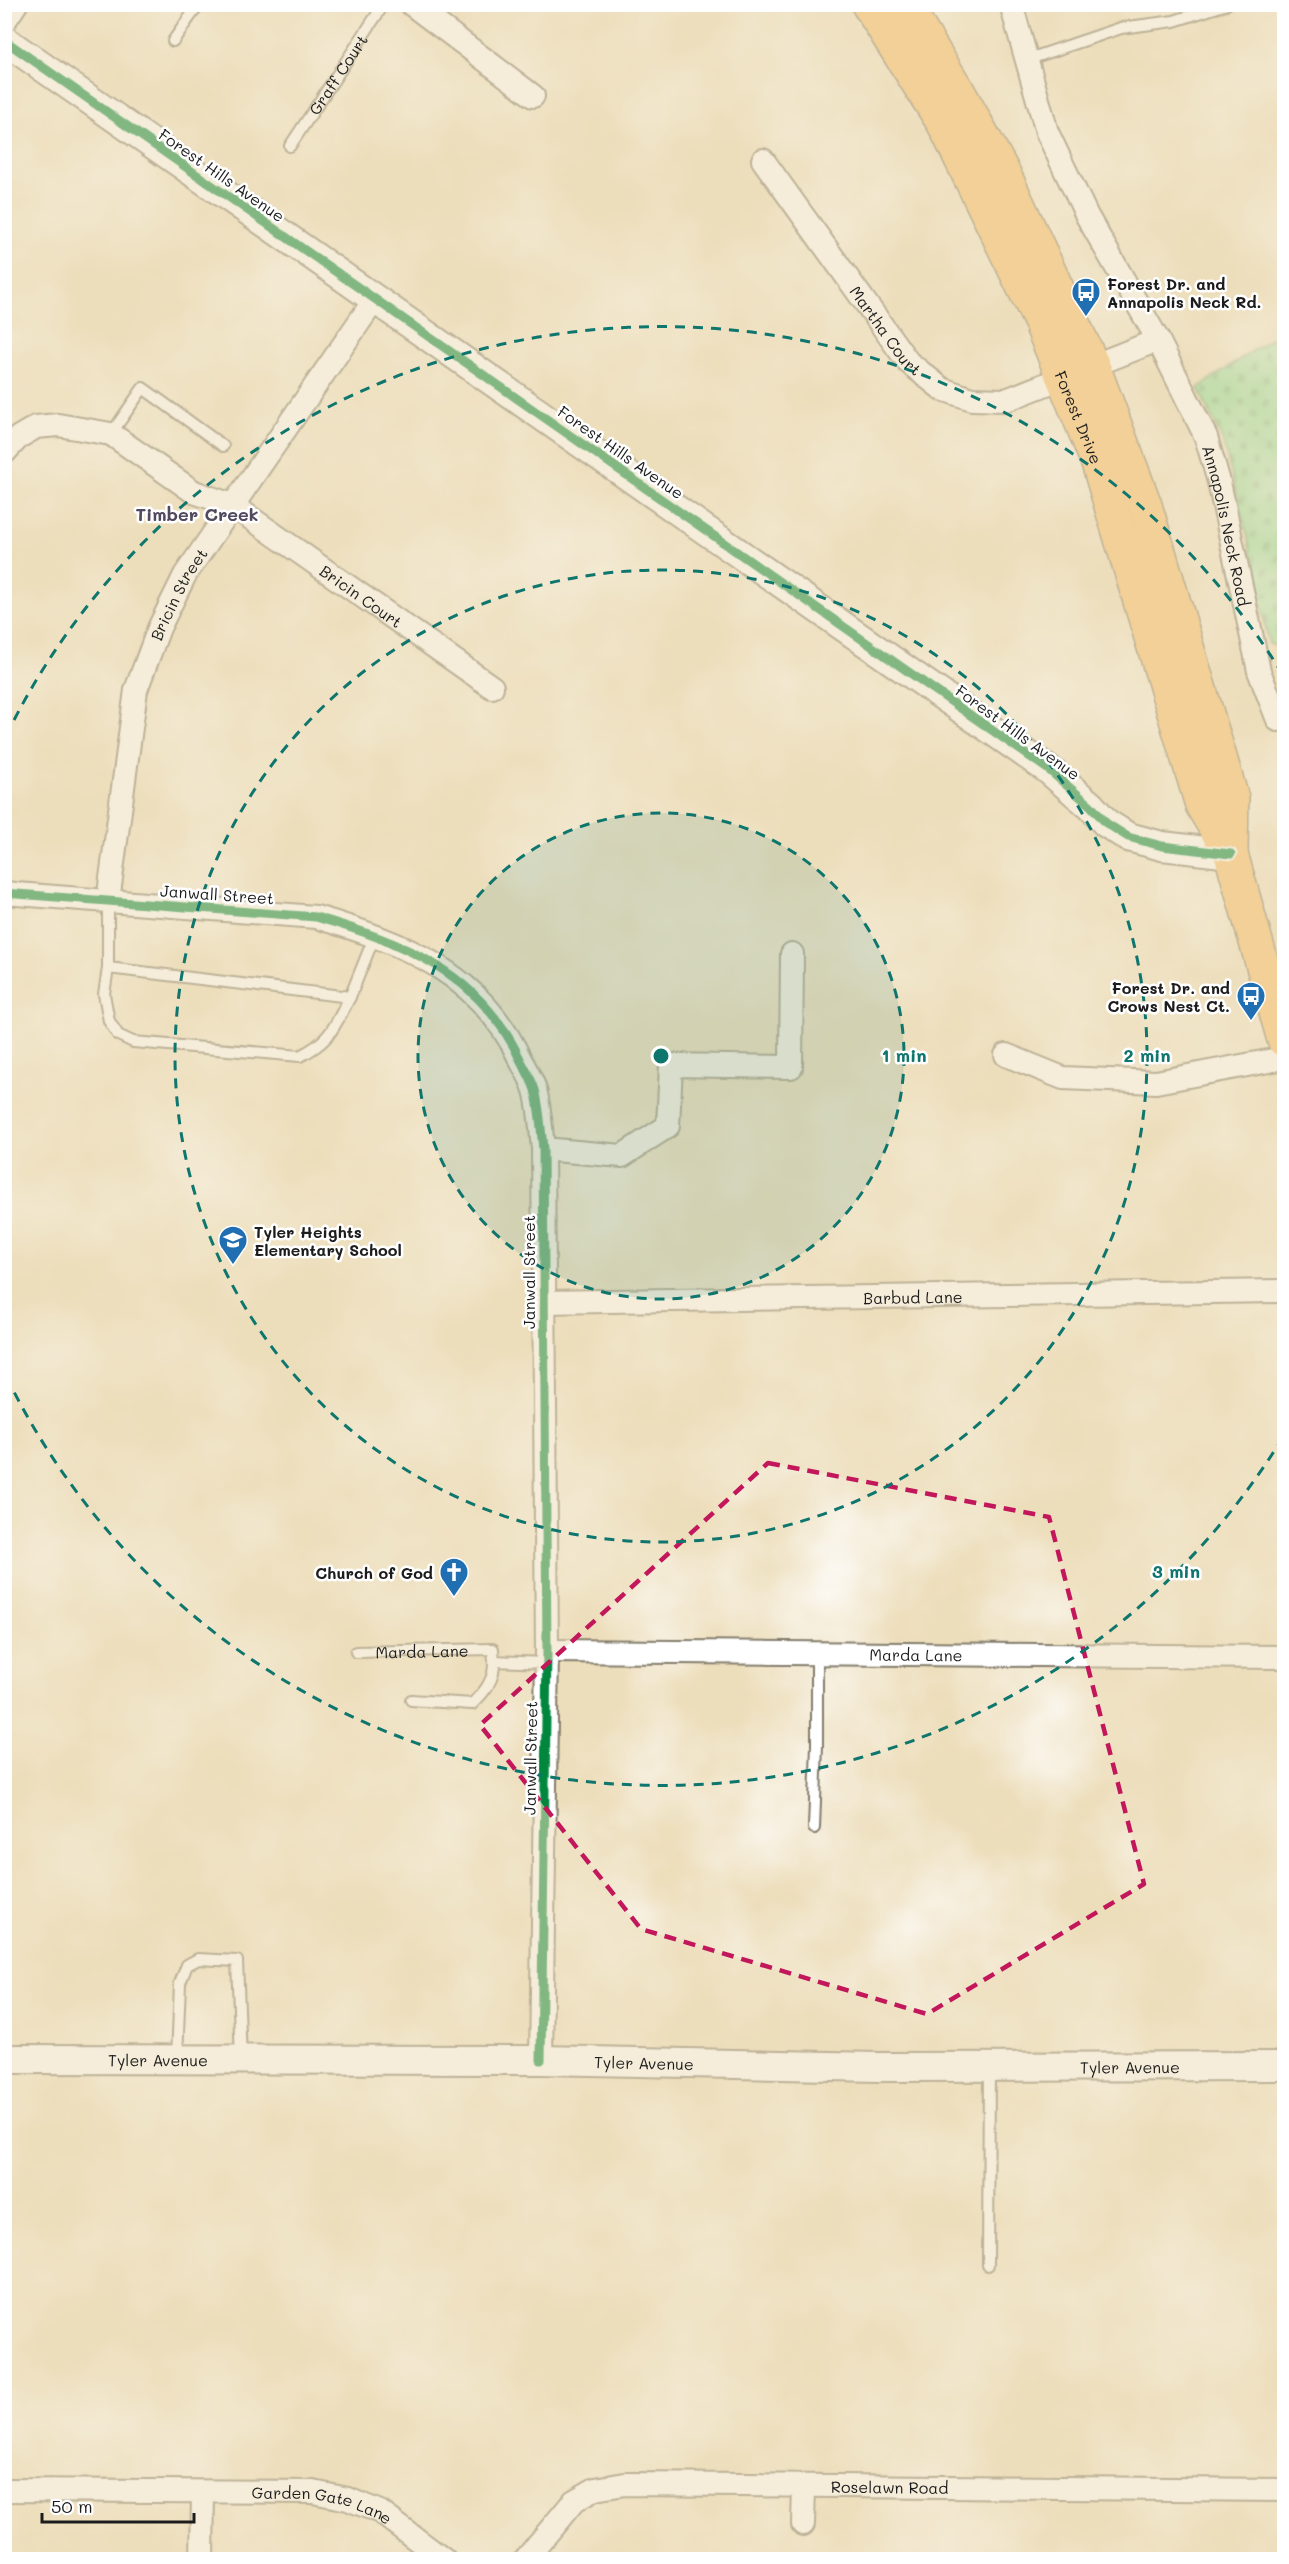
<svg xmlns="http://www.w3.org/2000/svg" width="1289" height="2564" viewBox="0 0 1289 2564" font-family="Mali,sans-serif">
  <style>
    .cemetery { fill: url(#cemetery-stones); stroke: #567c5a; stroke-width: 1.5 }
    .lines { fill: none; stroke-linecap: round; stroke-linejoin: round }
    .service-casing { stroke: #847d6c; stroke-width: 14 }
    .minor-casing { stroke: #847d6c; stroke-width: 26 }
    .tertiary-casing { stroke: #847d6c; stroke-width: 32 }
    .primary-casing { stroke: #847d6c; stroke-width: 36 }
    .service { stroke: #fff; stroke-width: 10 }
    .minor { stroke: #fff; stroke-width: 22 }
    .tertiary { stroke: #fff; stroke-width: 28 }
    .primary { stroke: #f8bf6c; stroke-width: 33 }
    .cycleway-casing { stroke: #fff; stroke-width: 13 }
    .cycleway { stroke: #00873e; stroke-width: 9 }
    .marked { fill: none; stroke: #c2185b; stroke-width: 4.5; stroke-dasharray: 12 8; stroke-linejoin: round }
    .ring { fill: none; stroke: #0f766e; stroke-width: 3; stroke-dasharray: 10 8 }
    .labels { text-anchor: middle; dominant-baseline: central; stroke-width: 5; stroke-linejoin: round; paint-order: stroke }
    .street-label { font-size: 16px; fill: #1c1c1c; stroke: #fff }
    .poi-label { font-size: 16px; font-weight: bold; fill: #1c1c1c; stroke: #fff; text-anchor: start }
    .neighbourhood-label { font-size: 18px; font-weight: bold; fill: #514a5e; stroke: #fff }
    .centre { fill: #0f766e; stroke: #fff; stroke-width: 3 }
    .ring-label { font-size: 18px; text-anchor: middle; font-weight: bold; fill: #0f766e; stroke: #fff; stroke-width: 5; stroke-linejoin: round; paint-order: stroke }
  </style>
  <defs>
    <pattern id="cemetery-stones" width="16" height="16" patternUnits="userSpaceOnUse" patternTransform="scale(1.5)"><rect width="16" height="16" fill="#90db97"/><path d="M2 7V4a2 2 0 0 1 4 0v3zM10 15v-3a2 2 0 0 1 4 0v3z" fill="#7cbb82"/></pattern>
  </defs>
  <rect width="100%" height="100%" fill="#fff"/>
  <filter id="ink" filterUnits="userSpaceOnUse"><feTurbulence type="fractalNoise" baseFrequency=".0167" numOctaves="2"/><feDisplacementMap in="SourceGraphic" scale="12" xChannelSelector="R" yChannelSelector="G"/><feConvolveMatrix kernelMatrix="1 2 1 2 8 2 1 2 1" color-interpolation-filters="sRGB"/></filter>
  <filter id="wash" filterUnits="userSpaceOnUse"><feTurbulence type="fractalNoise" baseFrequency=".008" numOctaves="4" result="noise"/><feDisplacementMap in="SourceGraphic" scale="24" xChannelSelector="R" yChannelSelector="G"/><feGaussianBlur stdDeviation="1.35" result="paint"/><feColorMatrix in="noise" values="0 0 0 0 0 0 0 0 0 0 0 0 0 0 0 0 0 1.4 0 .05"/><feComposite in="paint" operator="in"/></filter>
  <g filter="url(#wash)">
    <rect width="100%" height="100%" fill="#eddebb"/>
    <path class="cemetery" d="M 1272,338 L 1284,351 L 1284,647 L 1269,644 L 1247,534 L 1223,442 L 1198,388 Z"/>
  </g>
  <g filter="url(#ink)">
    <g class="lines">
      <g class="service-casing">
        <g id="service">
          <path d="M 173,41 L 199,4"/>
          <path d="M 1026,60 L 1121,28 L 1174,21 L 1227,4"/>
          <path id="s1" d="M 290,146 L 384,4"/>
          <path d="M 111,434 L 143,388 L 223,446"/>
          <path d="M 108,901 L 108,968 L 104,994 L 109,1021 L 118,1035 L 133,1042 L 300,1056 C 332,1040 334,1026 350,997"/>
          <path d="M 108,968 L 350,997 L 375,935"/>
          <path id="s2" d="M 356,1652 L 493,1649 L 494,1661 L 546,1663"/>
          <path d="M 411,1700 L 472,1704 C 485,1692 495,1679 494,1661"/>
          <path d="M 814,1828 L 817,1745 L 817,1653"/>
          <path d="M 177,2059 L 180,1983 L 187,1965 L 198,1959 L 237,1961 L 241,2059"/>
          <path d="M 988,2265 L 989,2067"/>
        </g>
      </g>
      <g class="minor-casing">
        <g id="minor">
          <path d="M 411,4 L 533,96"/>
          <path id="s3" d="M 1011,4 L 1047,132 L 1087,216 L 1158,340 L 1206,437 L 1219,482 L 1259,671 L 1278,720"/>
          <path d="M 4,22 L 16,4"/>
          <path id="s4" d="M 763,160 L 908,362 L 942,389 L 972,399 L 1006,400 L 1158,340"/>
          <path id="s5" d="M 4,453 L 19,437 L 36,427 L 58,425 L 111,434 L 194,492 L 232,505 L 492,687"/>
          <path d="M 4,893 L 316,917 C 404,943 480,972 521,1061 C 526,1070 532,1080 535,1090 C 540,1108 541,1130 543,1149 L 547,1651 L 541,2060"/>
          <path id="s6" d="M 108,901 L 136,690 L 159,628 L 185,575 L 375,299"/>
          <path d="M 1006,1055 L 1063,1078 L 1156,1082 L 1284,1058"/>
          <path d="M 543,1149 L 622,1156 L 668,1126 L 671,1065 L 791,1067 L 792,954"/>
          <path id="s7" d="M 543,1302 L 1284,1291"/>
          <path id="s8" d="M 547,1651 L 1284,1657"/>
          <path id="s9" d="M 4,2490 L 313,2492 L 348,2499 L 380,2512 L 444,2560"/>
          <path d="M 803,2524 L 804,2486"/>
          <path d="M 202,2560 L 203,2492"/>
          <path id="s10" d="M 525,2560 L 574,2501 L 595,2489 L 625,2484 L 1284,2490"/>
        </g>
      </g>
      <g class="tertiary-casing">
        <g id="tertiary">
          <path d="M 4,40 L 1049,770 L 1091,806 L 1106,823 L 1128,837 L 1162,846 L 1231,854"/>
          <path id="s11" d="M 4,2059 L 541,2060 L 879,2067 L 1284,2066"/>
        </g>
      </g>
      <g class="primary-casing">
        <g id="primary">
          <path id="s12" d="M 868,4 L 944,124 L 1040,321 L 1098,463 L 1202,805 L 1231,854 L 1284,1040"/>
          <path d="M 904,4 L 958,91 L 1004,174 L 1093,366 L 1145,505 L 1232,798 L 1231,854"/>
        </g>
      </g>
      <use href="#service" class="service"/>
      <use href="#minor" class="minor"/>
      <use href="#tertiary" class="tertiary"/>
      <use href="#primary" class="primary"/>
      <g class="cycleway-casing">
        <path id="cycleway" d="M 4,40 L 1049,770 L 1091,806 L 1106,823 L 1128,837 L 1162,846 L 1231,854
          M 4,893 L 316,917 C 404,943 480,972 521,1061 C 526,1070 532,1080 535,1090 C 540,1108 541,1130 543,1149 L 547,1651 L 541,2060"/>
      </g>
      <use href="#cycleway" class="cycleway"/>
    </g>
  </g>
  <path d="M0 0H1289V2564H0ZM 768,1463 L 1049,1517 L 1144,1884 L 927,2014 L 641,1929 L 480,1725 Z" fill="#eddebb" fill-opacity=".55" fill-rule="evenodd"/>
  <path class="marked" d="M 768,1463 L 1049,1517 L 1144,1884 L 927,2014 L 641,1929 L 480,1725 Z"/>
  <circle cx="661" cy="1056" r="243" fill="#0f766e" fill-opacity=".12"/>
  <g class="ring">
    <circle cx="661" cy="1056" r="243"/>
    <circle cx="661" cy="1056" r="486"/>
    <path d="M1283 1437A729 729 0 0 1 6 1376M6 736A729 729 0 0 1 1283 675"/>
  </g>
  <defs>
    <g id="bus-pin" transform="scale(1.5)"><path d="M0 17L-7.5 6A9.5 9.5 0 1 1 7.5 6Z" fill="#1f6fb2" stroke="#fff"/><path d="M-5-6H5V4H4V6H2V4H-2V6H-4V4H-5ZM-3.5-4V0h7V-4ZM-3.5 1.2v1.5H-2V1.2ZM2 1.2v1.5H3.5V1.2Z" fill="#fff"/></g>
    <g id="school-pin" transform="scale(1.5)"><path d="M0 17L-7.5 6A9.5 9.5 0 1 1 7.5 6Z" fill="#1f6fb2" stroke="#fff"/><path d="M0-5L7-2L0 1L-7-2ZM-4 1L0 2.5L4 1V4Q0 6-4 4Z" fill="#fff"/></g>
    <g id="church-pin" transform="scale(1.5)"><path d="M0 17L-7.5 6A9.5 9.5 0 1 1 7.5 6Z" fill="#1f6fb2" stroke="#fff"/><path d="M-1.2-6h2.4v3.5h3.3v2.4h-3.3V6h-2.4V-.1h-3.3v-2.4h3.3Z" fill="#fff"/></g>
  </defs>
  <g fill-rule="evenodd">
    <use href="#bus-pin" x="1086" y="292"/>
    <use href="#bus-pin" x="1251" y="996"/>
    <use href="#school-pin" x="233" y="1240"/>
    <use href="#church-pin" x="454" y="1572"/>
  </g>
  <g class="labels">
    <g class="street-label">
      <text stroke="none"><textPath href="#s1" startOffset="86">Graff Court</textPath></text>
      <text transform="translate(222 175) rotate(35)">Forest Hills Avenue</text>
      <text stroke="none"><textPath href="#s4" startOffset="210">Martha Court</textPath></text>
      <text stroke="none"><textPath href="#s12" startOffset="465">Forest Drive</textPath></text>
      <text transform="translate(621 452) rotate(35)">Forest Hills Avenue</text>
      <text stroke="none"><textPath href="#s3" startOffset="568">Annapolis Neck Road</textPath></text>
      <text stroke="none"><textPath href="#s6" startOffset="318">Bricin Street</textPath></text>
      <text stroke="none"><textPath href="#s5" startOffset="417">Bricin Court</textPath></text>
      <text transform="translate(1018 732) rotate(36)">Forest Hills Avenue</text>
      <text transform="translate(217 894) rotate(4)">Janwall Street</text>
      <text transform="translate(528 1272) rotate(-90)">Janwall Street</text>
      <text stroke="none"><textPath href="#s7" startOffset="370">Barbud Lane</textPath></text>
      <text stroke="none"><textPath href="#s2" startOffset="66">Marda Lane</textPath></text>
      <text stroke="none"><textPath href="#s8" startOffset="369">Marda Lane</textPath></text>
      <text transform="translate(530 1758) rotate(-89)">Janwall Street</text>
      <text stroke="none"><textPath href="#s11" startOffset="154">Tyler Avenue</textPath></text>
      <text stroke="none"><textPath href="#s11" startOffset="640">Tyler Avenue</textPath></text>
      <text stroke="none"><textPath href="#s11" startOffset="1126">Tyler Avenue</textPath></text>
      <text stroke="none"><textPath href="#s10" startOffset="396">Roselawn Road</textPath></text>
      <text stroke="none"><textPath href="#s9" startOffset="320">Garden Gate Lane</textPath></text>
    </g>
    <g class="poi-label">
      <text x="1107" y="283">Forest Dr. and<tspan x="1107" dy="18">Annapolis Neck Rd.</tspan></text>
      <text x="1230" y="987" text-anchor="end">Forest Dr. and<tspan x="1230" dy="18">Crows Nest Ct.</tspan></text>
      <text x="254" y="1231">Tyler Heights<tspan x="254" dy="18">Elementary School</tspan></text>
      <text x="433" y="1572" text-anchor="end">Church of God</text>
    </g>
    <g class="neighbourhood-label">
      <text x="197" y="514">Timber Creek</text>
    </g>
  </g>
  <circle cx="661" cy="1056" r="9" class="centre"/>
  <g class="ring-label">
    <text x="904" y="1062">1 min</text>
    <text x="1147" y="1062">2 min</text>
    <text x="1176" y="1578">3 min</text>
  </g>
  <rect width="1289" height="2564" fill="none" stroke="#fff" stroke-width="24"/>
  <path d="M42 2513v9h152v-9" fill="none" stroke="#1c1c1c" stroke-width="3"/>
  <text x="51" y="2513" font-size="18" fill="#1c1c1c" stroke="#ffffff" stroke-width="4.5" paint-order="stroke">50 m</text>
</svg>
